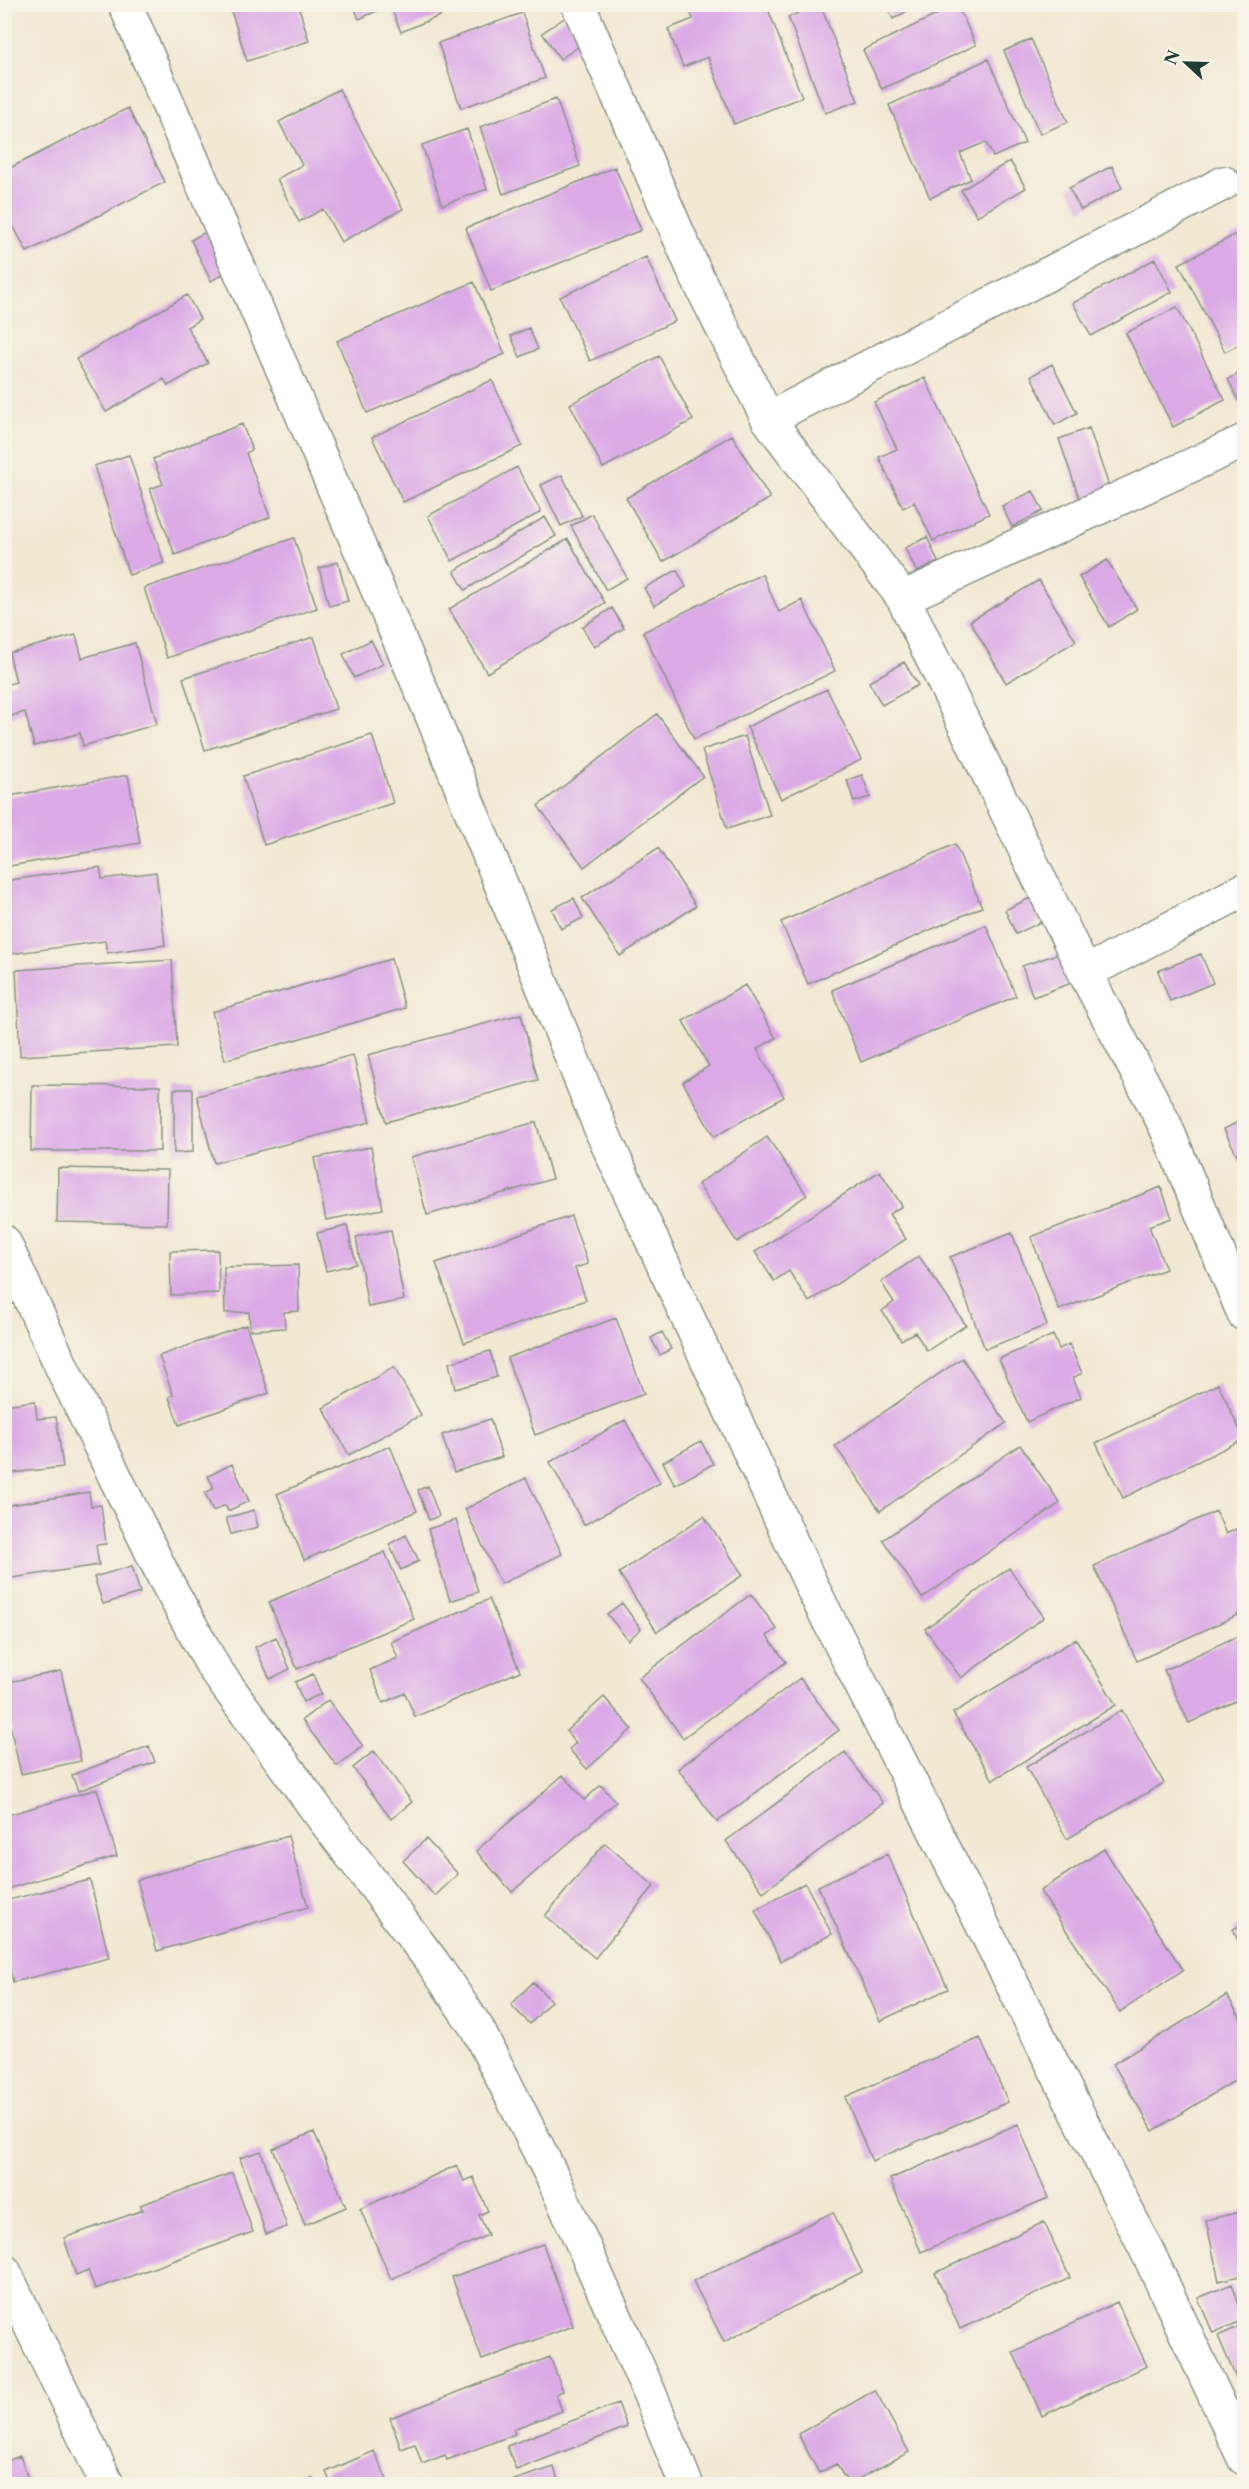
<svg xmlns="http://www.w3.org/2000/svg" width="1249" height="2489" viewBox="0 0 1249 2489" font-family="'Libre Caslon Text',serif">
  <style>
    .building { fill: #daa9e6 }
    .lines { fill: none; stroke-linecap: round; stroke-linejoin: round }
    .street-casing { stroke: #889384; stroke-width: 36 }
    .street { stroke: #fff; stroke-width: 33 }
  </style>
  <rect width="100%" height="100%" fill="#f7f3e8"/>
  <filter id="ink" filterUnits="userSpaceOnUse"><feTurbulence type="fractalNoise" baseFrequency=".0167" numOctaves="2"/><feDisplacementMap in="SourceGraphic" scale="12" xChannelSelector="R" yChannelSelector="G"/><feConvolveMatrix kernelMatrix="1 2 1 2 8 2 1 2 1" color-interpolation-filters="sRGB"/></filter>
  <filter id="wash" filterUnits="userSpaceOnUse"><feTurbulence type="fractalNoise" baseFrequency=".008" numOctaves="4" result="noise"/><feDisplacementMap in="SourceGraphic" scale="24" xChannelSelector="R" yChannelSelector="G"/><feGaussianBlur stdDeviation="1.35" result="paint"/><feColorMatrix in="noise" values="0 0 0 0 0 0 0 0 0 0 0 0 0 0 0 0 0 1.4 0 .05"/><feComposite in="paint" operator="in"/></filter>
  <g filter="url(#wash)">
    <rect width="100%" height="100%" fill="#f2e9d3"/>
    <g id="blocks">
      <path class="building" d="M 229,4 L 298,4 L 309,41 L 247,61 Z
        M 353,4 L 460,4 L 461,7 L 401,32 L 390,5 L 359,19 Z
        M 473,4 L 497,4 L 497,5 L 476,12 Z
        M 687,4 L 766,4 L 802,97 L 734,124 L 708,57 L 683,67 L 668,29 L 693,19 Z
        M 820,4 L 858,101 L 825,113 L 788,17 Z
        M 886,4 L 920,4 L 893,19 Z
        M 957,5 L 976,45 L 882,89 L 863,50 Z
        M 522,13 L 545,78 L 461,108 L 438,43 Z
        M 566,17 L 584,43 L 560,59 L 542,33 Z
        M 1031,39 L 1068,122 L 1040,134 L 1004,51 Z
        M 988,59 L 1025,143 L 993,157 L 986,142 L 960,153 L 971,179 L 930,198 L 889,105 Z
        M 339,89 L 403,209 L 341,242 L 323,209 L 299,222 L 277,179 L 302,165 L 279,122 Z
        M 556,99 L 580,166 L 503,194 L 480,127 Z
        M 128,108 L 165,182 L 27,252 L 4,208 L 4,171 Z
        M 467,129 L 487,189 L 442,205 L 422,145 Z
        M 1010,161 L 1026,188 L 977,216 L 961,190 Z
        M 1112,166 L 1122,188 L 1081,210 L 1069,188 Z
        M 615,167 L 641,230 L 491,291 L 466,228 Z
        M 207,231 L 227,272 L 211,281 L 191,240 Z
        M 1240,232 L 1244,241 L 1244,342 L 1225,352 L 1179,264 Z
        M 646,257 L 675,321 L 590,361 L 560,297 Z
        M 1155,259 L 1172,292 L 1091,336 L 1073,303 Z
        M 474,282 L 505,354 L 367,413 L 337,341 Z
        M 187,295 L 200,319 L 187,327 L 208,363 L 168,386 L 164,379 L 106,412 L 76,359 Z
        M 1177,307 L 1225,400 L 1173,427 L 1126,333 Z
        M 529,328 L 538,349 L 520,357 L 511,336 Z
        M 659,356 L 693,420 L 603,468 L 570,404 Z
        M 1052,364 L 1077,413 L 1055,425 L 1031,376 Z
        M 1244,371 L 1244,413 L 1228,379 Z
        M 925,378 L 989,514 L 933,541 L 914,502 L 903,508 L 879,457 L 897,449 L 874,402 Z
        M 492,380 L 522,446 L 403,502 L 372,437 Z
        M 242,424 L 252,450 L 246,453 L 270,517 L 175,555 L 150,489 L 163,484 L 153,459 Z
        M 1089,428 L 1110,489 L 1080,500 L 1059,439 Z
        M 732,435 L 770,498 L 663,562 L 626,498 Z
        M 129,455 L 164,563 L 129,575 L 94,466 Z
        M 517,467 L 541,512 L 452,561 L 428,516 Z
        M 562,475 L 582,516 L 561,526 L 541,485 Z
        M 1033,491 L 1043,511 L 1012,527 L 1002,506 Z
        M 592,514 L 627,578 L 606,590 L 571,526 Z
        M 545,517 L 556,536 L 465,590 L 454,571 Z
        M 927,537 L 938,562 L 917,572 L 905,548 Z
        M 294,538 L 317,608 L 167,658 L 144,588 Z
        M 568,539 L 605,603 L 487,673 L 449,609 Z
        M 1107,560 L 1137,609 L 1109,627 L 1079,577 Z
        M 338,562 L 348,601 L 329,606 L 319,568 Z
        M 677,570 L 686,587 L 654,606 L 644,588 Z
        M 762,574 L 779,612 L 802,600 L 835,671 L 694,739 L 643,632 Z
        M 1039,580 L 1076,641 L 1006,683 L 970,621 Z
        M 612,608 L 624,628 L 594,647 L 582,627 Z
        M 76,635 L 82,658 L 135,643 L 157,724 L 83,746 L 80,733 L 34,746 L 25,712 L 4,718 L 4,685 L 16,682 L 9,653 Z
        M 314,637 L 336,709 L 205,750 L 183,678 Z
        M 371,640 L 383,664 L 354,678 L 343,654 Z
        M 904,662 L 918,685 L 882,705 L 869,682 Z
        M 827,689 L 861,760 L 781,799 L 747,727 Z
        M 657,714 L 703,776 L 584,867 L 538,806 Z
        M 372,735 L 393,803 L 264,845 L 243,776 Z
        M 745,736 L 770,815 L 727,829 L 702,750 Z
        M 128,775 L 140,843 L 4,867 L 4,797 Z
        M 862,775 L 870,797 L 854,802 L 847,780 Z
        M 955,844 L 982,907 L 808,984 L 781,922 Z
        M 658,848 L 696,906 L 620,956 L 582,898 Z
        M 100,867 L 102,879 L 156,872 L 165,945 L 107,953 L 105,941 L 10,954 L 7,928 L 4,928 L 4,881 Z
        M 574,898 L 583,918 L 561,929 L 552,909 Z
        M 1030,898 L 1041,922 L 1016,934 L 1005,910 Z
        M 986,925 L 1016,996 L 861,1062 L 832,990 Z
        M 1066,951 L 1077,981 L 1033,997 L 1022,966 Z
        M 1201,954 L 1213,983 L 1170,1001 L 1158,971 Z
        M 391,959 L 405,1008 L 225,1060 L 212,1012 Z
        M 172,960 L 177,1047 L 20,1056 L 16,970 Z
        M 745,985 L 776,1038 L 757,1049 L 784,1097 L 714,1137 L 683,1082 L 709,1066 L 683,1021 Z
        M 521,1014 L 538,1080 L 386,1122 L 368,1055 Z
        M 353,1055 L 370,1122 L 214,1163 L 197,1096 Z
        M 32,1085 L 160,1086 L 160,1151 L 31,1151 Z
        M 174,1089 L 193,1089 L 193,1152 L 174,1153 Z
        M 1244,1119 L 1244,1169 L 1224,1129 Z
        M 536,1122 L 552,1179 L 427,1215 L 411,1157 Z
        M 767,1137 L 807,1195 L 737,1242 L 698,1184 Z
        M 371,1147 L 383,1209 L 326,1220 L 314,1158 Z
        M 58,1168 L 168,1170 L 167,1224 L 57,1222 Z
        M 880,1171 L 902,1206 L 889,1214 L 906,1239 L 809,1302 L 789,1271 L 774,1281 L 755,1252 Z
        M 1161,1187 L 1172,1218 L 1149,1226 L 1166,1269 L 1059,1310 L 1031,1237 Z
        M 571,1216 L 588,1264 L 575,1268 L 586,1300 L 464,1343 L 436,1263 Z
        M 347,1226 L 356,1264 L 326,1271 L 317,1233 Z
        M 391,1230 L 404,1300 L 368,1307 L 356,1237 Z
        M 1012,1233 L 1047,1325 L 985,1349 L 950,1257 Z
        M 218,1250 L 219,1293 L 171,1295 L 170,1251 Z
        M 919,1256 L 966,1325 L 927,1351 L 915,1332 L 901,1340 L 882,1311 L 894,1302 L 881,1282 Z
        M 298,1265 L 299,1311 L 284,1312 L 285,1328 L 250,1330 L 249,1312 L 225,1313 L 224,1267 Z
        M 616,1318 L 644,1394 L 535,1435 L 507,1358 Z
        M 246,1325 L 269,1393 L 179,1425 L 169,1397 L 173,1395 L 159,1356 Z
        M 662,1332 L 671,1349 L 660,1355 L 651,1338 Z
        M 1053,1335 L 1059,1349 L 1069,1344 L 1082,1373 L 1073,1378 L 1081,1397 L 1027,1422 L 999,1359 Z
        M 490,1351 L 497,1377 L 455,1389 L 449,1363 Z
        M 962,1358 L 1006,1423 L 880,1511 L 835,1446 Z
        M 394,1367 L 421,1415 L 349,1455 L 323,1408 Z
        M 1218,1384 L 1244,1439 L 1123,1498 L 1096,1443 Z
        M 35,1401 L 37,1419 L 56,1417 L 63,1467 L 4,1474 L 4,1405 Z
        M 490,1419 L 502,1457 L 454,1472 L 442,1435 Z
        M 625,1420 L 660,1483 L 584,1525 L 550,1462 Z
        M 701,1441 L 713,1464 L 675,1485 L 663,1462 Z
        M 1020,1445 L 1060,1503 L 922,1598 L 883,1540 Z
        M 390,1446 L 417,1511 L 304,1560 L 277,1494 Z
        M 232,1464 L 249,1501 L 228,1511 L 225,1505 L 213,1511 L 205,1493 L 214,1488 L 208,1476 Z
        M 526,1478 L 562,1554 L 501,1584 L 465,1509 Z
        M 428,1486 L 439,1516 L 429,1520 L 418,1490 Z
        M 89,1492 L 91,1506 L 101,1505 L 106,1544 L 96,1545 L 99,1565 L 6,1579 L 4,1506 Z
        M 254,1510 L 258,1527 L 231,1534 L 226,1518 Z
        M 1216,1511 L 1226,1534 L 1244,1525 L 1244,1612 L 1137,1661 L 1094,1566 Z
        M 704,1516 L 743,1575 L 657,1632 L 619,1573 Z
        M 456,1520 L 478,1592 L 450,1601 L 428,1529 Z
        M 406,1535 L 419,1561 L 401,1570 L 389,1544 Z
        M 385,1552 L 414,1619 L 297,1669 L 269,1602 Z
        M 132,1566 L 140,1593 L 103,1604 L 94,1577 Z
        M 1009,1568 L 1044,1617 L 961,1678 L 925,1629 Z
        M 751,1594 L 777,1629 L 767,1636 L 786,1662 L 683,1738 L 639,1678 Z
        M 489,1599 L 520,1671 L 415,1717 L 405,1693 L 383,1703 L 370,1670 L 398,1658 L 391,1642 Z
        M 622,1603 L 641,1629 L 628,1640 L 607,1614 Z
        M 1244,1633 L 1244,1697 L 1189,1723 L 1164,1670 Z
        M 276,1637 L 290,1669 L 270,1679 L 255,1647 Z
        M 1076,1639 L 1116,1705 L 993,1780 L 953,1713 Z
        M 61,1671 L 81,1761 L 21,1774 L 4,1699 L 4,1683 Z
        M 313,1674 L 321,1694 L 303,1702 L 295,1682 Z
        M 800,1678 L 839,1730 L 717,1822 L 678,1769 Z
        M 604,1697 L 632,1729 L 587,1769 L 569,1749 L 576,1743 L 566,1731 Z
        M 328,1700 L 363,1746 L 337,1766 L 302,1720 Z
        M 1122,1710 L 1164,1783 L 1067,1839 L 1026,1767 Z
        M 149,1746 L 155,1762 L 78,1791 L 72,1775 Z
        M 374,1751 L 412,1802 L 391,1819 L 353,1768 Z
        M 845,1752 L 883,1803 L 763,1892 L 726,1841 Z
        M 563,1775 L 584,1800 L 601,1785 L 616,1802 L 512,1892 L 476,1851 Z
        M 97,1789 L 117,1856 L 4,1890 L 4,1816 Z
        M 288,1836 L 308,1907 L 157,1951 L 137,1880 Z
        M 426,1839 L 458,1874 L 435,1896 L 403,1861 Z
        M 605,1843 L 654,1886 L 595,1958 L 545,1916 Z
        M 1104,1849 L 1183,1970 L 1120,2012 L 1040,1891 Z
        M 887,1854 L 948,1989 L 880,2021 L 818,1886 Z
        M 90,1880 L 109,1958 L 13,1982 L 4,1944 L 4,1901 Z
        M 805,1883 L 832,1934 L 781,1961 L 755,1910 Z
        M 1244,1924 L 1244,1955 L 1233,1929 Z
        M 533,1982 L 551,2001 L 530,2024 L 511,2005 Z
        M 1227,1995 L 1244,2024 L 1244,2075 L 1153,2131 L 1113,2064 Z
        M 980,2038 L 1008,2102 L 872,2161 L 845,2097 Z
        M 1018,2124 L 1048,2198 L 921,2252 L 890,2179 Z
        M 314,2132 L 346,2207 L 305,2225 L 273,2149 Z
        M 261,2151 L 287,2227 L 266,2234 L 240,2158 Z
        M 457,2165 L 464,2181 L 473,2177 L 488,2211 L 479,2215 L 488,2235 L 391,2279 L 360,2209 Z
        M 232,2173 L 253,2232 L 95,2289 L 88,2270 L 76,2275 L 64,2238 L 143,2210 L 140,2205 Z
        M 1244,2211 L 1244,2275 L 1219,2281 L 1206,2220 Z
        M 833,2212 L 862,2272 L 724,2342 L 693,2281 Z
        M 1044,2222 L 1070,2278 L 960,2329 L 935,2273 Z
        M 543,2244 L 573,2326 L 482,2360 L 452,2277 Z
        M 1232,2284 L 1244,2320 L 1213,2333 L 1198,2298 Z
        M 1117,2302 L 1147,2366 L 1042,2416 L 1013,2352 Z
        M 1242,2325 L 1244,2331 L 1244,2375 L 1236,2378 L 1218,2336 Z
        M 550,2357 L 563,2391 L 556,2394 L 562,2411 L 513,2429 L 515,2434 L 447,2460 L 445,2455 L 422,2464 L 415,2444 L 401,2449 L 390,2418 Z
        M 875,2390 L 909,2452 L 849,2484 L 836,2464 L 819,2473 L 798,2434 Z
        M 618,2403 L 627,2427 L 516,2470 L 507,2446 Z
        M 374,2451 L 389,2484 L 331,2484 L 326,2472 Z
        M 20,2456 L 30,2484 L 4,2484 L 4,2462 Z
        M 554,2467 L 559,2484 L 502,2484 Z
        M 313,2478 L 316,2484 L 298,2484 Z"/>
    </g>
  </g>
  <g filter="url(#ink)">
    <use href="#blocks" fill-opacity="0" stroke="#889384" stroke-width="1.5"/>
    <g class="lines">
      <g class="street-casing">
        <path id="street" d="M 125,4 L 431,713 L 603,1134 L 814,1591 L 1151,2259 L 1244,2458
          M 578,4 L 696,275 L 768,419 L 903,598 L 1085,973 L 1165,1125 L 1244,1314
          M 768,419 L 1224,183
          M 903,598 L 1244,441
          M 1085,973 L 1244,890
          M 4,1242 L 66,1376 L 164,1577 L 214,1668 L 320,1814 L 433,1963 L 477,2028 L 553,2178 L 648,2390 L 686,2484
          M 4,2271 L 107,2484"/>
      </g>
      <use href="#street" class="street"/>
    </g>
  </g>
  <rect width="1249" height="2489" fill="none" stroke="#f7f3e8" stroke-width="24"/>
  <g transform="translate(1186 63) rotate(292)" stroke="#f7f3e8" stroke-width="4.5" paint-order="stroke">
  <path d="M0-4.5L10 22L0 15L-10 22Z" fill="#1f3d34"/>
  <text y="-9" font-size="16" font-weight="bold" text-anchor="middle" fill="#1f3d34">N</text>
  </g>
</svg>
